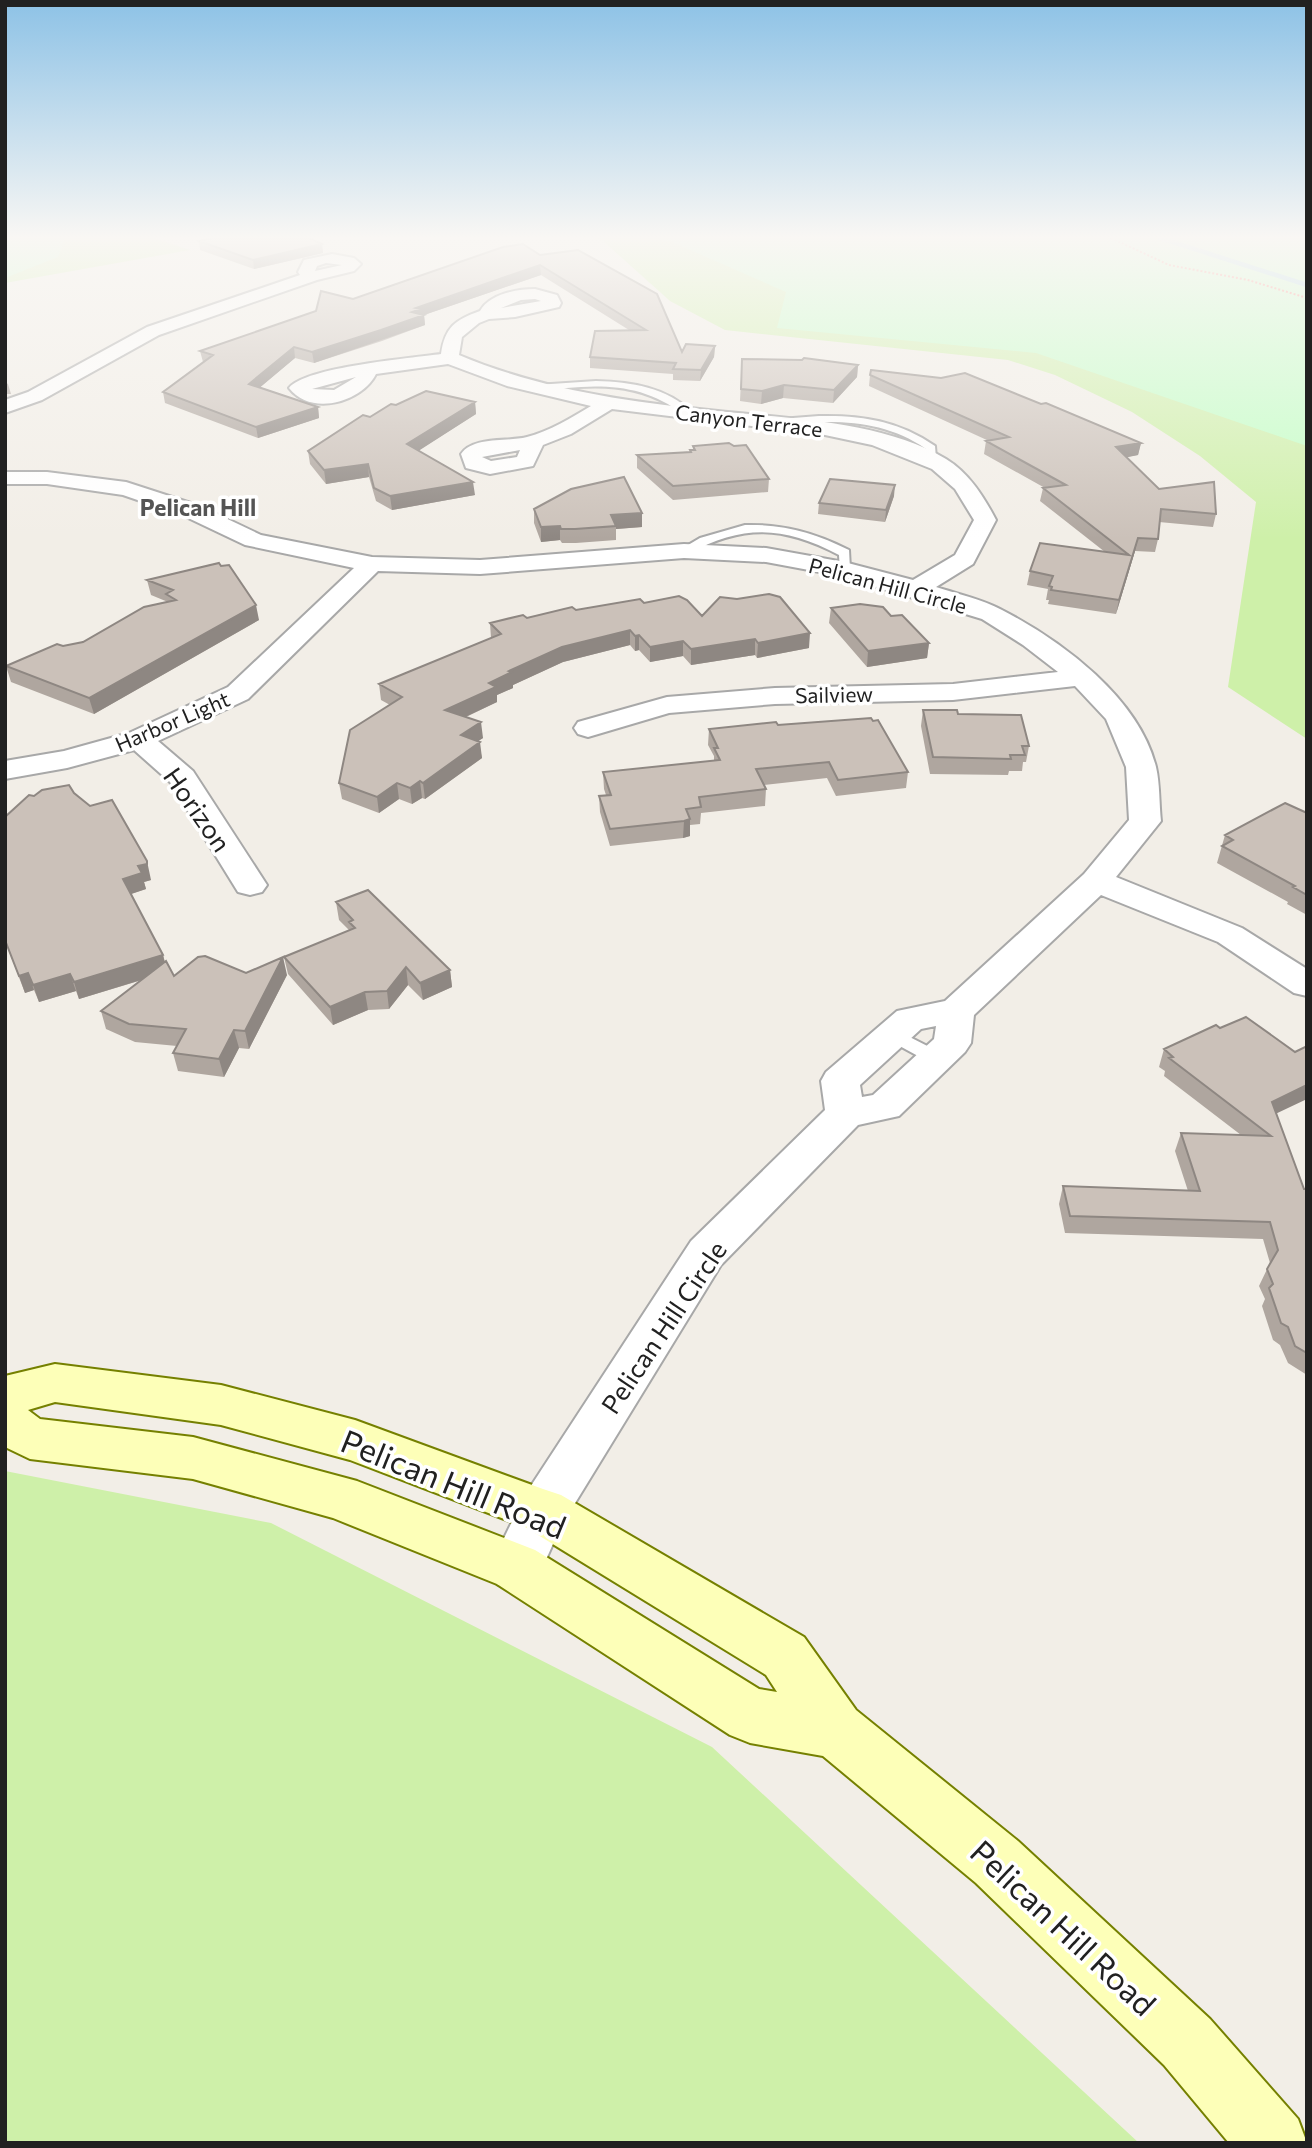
<svg xmlns="http://www.w3.org/2000/svg" width="1312" height="2148" viewBox="0 0 1312 2148" font-family="Commissioner,sans-serif">
  <style>
    .grass { fill: #cef0a9 }
    .park { fill: #c2ffc5 }
    .lines { fill: none; stroke-linecap: round; stroke-linejoin: round }
    .stream { stroke: #a4d6e4; stroke-width: 4.5 }
    .lane-casing { stroke: #a8a8a8; stroke-width: 4 }
    .street-casing { stroke: #a8a8a8; stroke-width: 4 }
    .secondary-casing { stroke: #758000; stroke-width: 4 }
    .path { stroke: #ff776b; stroke-width: 2; stroke-dasharray: 2 2; stroke-linecap: butt }
    .lane { fill: #fff; fill-rule: evenodd }
    .street { fill: #fff; fill-rule: evenodd }
    .secondary { fill: #fdffb8; fill-rule: evenodd }
    .wall { fill: #afa69f }
    .shaded-wall { fill: #8e8782 }
    .building { fill: #cbc1b9; stroke: #8e8782; stroke-width: 2 }
    .labels { text-anchor: middle; dominant-baseline: central; stroke-width: 7; stroke-linejoin: round; paint-order: stroke }
    .far-street-label { font-size: 21px; fill: #212121; stroke: #fff }
    .far-neighbourhood-label { font-size: 23px; font-weight: bold; fill: #545454; stroke: #fff }
    .street-label { font-size: 26px; fill: #212121; stroke: #fff }
    .near-street-label { font-size: 32px; fill: #212121; stroke: #fff }
  </style>
  <rect width="100%" height="100%" fill="#f2eee7"/>
  <path class="grass" d="M 5,238 L 154,238 L 190,250 L 5,283 Z
    M 595,238 L 1307,238 L 1307,739 L 1228,687 L 1256,502 L 1200,456 L 1132,412 L 1055,375 L 1008,360 L 725,330 L 670,301 L 602,240 Z
    M 5,1471 L 271,1523 L 712,1747 L 1139,2143 L 5,2143 Z"/>
  <path class="park" d="M 5,238 L 65,238 L 58,257 L 5,278 Z
    M 648,238 L 1307,238 L 1307,446 L 1036,353 L 777,328 L 786,292 L 670,241 Z"/>
  <g class="lines">
    <path class="stream" d="M 1160,238 L 1307,285"/>
    <g class="lane-casing">
      <path id="lane" d="M 596,381 C 631,382 667,387 693,413 L 684,415 C 638,379 591,385 536,391 L 531,388 L 536,385 Z
        M 819,416 C 862,415 899,421 935,446 L 936,459 L 927,461 L 926,449 C 881,418 832,420 780,425 L 775,422 L 780,419 Z
        M 745,525 C 783,524 815,533 849,550 L 850,569 L 840,572 L 839,555 C 783,526 744,524 688,554 L 678,551 L 700,538 Z
        M 892,1028 L 943,1054 L 946,1058 L 943,1062 L 929,1062 L 885,1038 L 883,1034 L 885,1030 Z"/>
    </g>
    <g class="street-casing">
      <path id="street" d="M 332,254 L 354,258 L 361,264 L 354,271 L 317,280 L 159,335 L 42,400 L 5,413 L 5,400 L 28,392 L 147,327 L 300,275 L 298,272 L 304,260 ZM 326,263 L 342,265 L 315,271 L 317,266 Z
        M 535,289 L 557,295 L 561,303 L 559,307 L 515,317 L 489,319 L 479,323 L 462,337 L 459,355 C 542,390 630,402 718,411 C 791,419 883,421 946,459 C 969,473 984,497 996,520 L 973,564 L 936,587 C 957,594 982,599 1002,610 C 1062,641 1139,698 1156,767 C 1160,784 1159,804 1161,821 L 1116,877 L 1242,928 L 1307,969 L 1307,996 L 1294,993 L 1218,942 L 1101,895 L 974,1015 L 971,1043 L 965,1052 L 899,1116 L 858,1125 L 721,1265 L 561,1526 L 535,1584 L 516,1591 L 497,1584 L 490,1567 L 525,1495 L 691,1241 L 825,1110 L 821,1081 L 826,1072 L 897,1011 L 945,1001 L 1084,874 L 1129,820 L 1126,767 L 1106,719 L 1075,686 L 953,700 L 775,704 L 669,713 L 588,737 L 578,734 L 574,728 L 578,722 L 667,697 L 775,688 L 953,684 L 1058,672 L 1023,645 L 982,619 L 841,576 L 766,562 L 684,558 L 480,574 L 378,571 L 248,699 L 158,741 L 193,771 L 267,885 L 262,892 L 250,895 L 238,892 L 170,782 L 134,750 L 67,768 L 5,779 L 5,761 L 64,751 L 129,733 L 228,687 L 354,568 L 245,545 L 184,516 L 123,495 L 47,484 L 5,484 L 5,472 L 47,472 L 126,482 L 200,506 L 261,535 L 372,557 L 480,560 L 684,544 L 766,548 L 844,562 L 913,580 L 955,555 L 974,520 L 955,489 L 932,469 L 872,445 L 825,435 L 612,409 L 571,434 L 543,445 L 533,466 L 490,474 L 466,468 L 461,454 C 473,436 508,442 527,437 C 550,431 571,418 591,406 L 507,386 L 448,364 L 376,374 C 362,402 311,417 289,388 C 305,367 412,358 441,354 C 445,327 455,320 480,311 C 489,294 517,289 535,289 ZM 535,299 L 541,301 L 501,308 L 521,300 ZM 356,377 L 334,390 L 312,389 ZM 520,450 L 517,457 L 491,461 L 482,457 ZM 936,1026 L 934,1039 L 873,1095 L 862,1097 L 860,1085 L 921,1029 Z"/>
    </g>
    <g class="secondary-casing">
      <path id="secondary" d="M 55,1364 L 221,1385 L 355,1420 L 543,1489 L 561,1495 L 804,1637 L 856,1710 L 1018,1841 L 1210,2019 L 1298,2119 L 1307,2143 L 1229,2143 L 1164,2065 L 976,1883 L 823,1756 L 750,1743 L 730,1735 L 497,1584 L 333,1518 L 193,1479 L 30,1459 L 5,1447 L 5,1376 ZM 55,1402 L 221,1425 L 350,1460 L 525,1527 L 766,1675 L 777,1692 L 759,1689 L 535,1550 L 357,1481 L 193,1437 L 40,1419 L 28,1410 Z"/>
    </g>
    <path class="path" d="M 1111,238 L 1169,265 L 1248,280 L 1307,298"/>
    <use href="#lane" class="lane"/>
    <use href="#street" class="street"/>
    <use href="#secondary" class="secondary"/>
  </g>
  <path class="wall" d="M 199,241 L 322,244 L 323,253 L 254,269 L 200,250 Z
    M 523,244 L 682,352 L 715,346 L 714,357 L 700,381 L 673,380 L 673,374 L 590,368 L 590,357 L 629,330 L 541,275 L 424,315 L 425,325 L 382,341 L 314,363 L 295,358 L 260,387 L 318,407 L 319,418 L 258,438 L 165,403 L 163,392 L 203,362 L 200,351 L 353,299 Z
    M 742,359 L 858,365 L 857,377 L 833,403 L 783,398 L 761,404 L 740,401 Z
    M 870,375 L 1041,404 L 1141,443 L 1138,455 L 1126,457 L 1159,489 L 1216,514 L 1213,527 L 1159,522 L 1158,539 L 1155,552 L 1135,551 L 1116,614 L 1048,604 L 1049,600 L 1046,600 L 1048,589 L 1027,585 L 1030,571 L 1105,552 L 1040,501 L 1043,488 L 1045,488 L 984,454 L 986,441 L 989,441 L 869,386 Z
    M 5,382 L 8,384 L 11,394 L 5,394 Z
    M 475,402 L 476,414 L 419,450 L 475,495 L 392,510 L 376,501 L 369,477 L 326,484 L 310,464 L 308,451 L 396,405 Z
    M 693,446 L 769,479 L 768,492 L 673,500 L 637,468 L 637,455 L 690,452 L 690,450 L 693,450 Z
    M 894,496 L 885,522 L 818,514 L 819,503 Z
    M 534,509 L 642,513 L 642,527 L 616,529 L 616,540 L 576,543 L 562,543 L 560,540 L 541,542 L 534,523 Z
    M 147,580 L 259,620 L 94,714 L 11,682 L 6,666 L 83,642 L 168,602 L 151,595 Z
    M 644,603 L 702,616 L 809,648 L 757,658 L 755,655 L 691,665 L 683,656 L 650,662 L 639,650 L 635,651 L 630,645 L 563,662 L 513,685 L 513,688 L 497,695 L 497,702 L 466,717 L 483,738 L 478,741 L 482,758 L 425,799 L 422,798 L 412,804 L 399,799 L 379,813 L 342,799 L 339,783 L 390,705 L 381,700 L 379,684 L 491,638 L 490,623 L 576,610 Z
    M 831,608 L 891,616 L 929,643 L 927,658 L 867,667 L 829,623 Z
    M 923,710 L 958,714 L 1029,746 L 1026,762 L 1023,762 L 1022,771 L 1009,771 L 1008,775 L 930,774 L 921,726 Z
    M 778,725 L 908,772 L 906,788 L 836,796 L 827,778 L 764,785 L 766,789 L 765,806 L 701,813 L 700,824 L 690,825 L 690,836 L 683,838 L 610,846 L 600,812 L 599,796 L 606,795 L 604,789 L 603,772 L 714,761 L 714,756 L 708,745 L 709,729 Z
    M 74,793 L 151,880 L 144,882 L 146,889 L 131,894 L 163,955 L 165,962 L 174,976 L 246,973 L 287,975 L 249,1049 L 239,1048 L 224,1077 L 178,1071 L 173,1053 L 177,1046 L 135,1042 L 106,1029 L 101,1011 L 142,980 L 79,999 L 76,991 L 39,1002 L 34,990 L 25,993 L 5,941 L 34,796 Z
    M 1305,813 L 1307,813 L 1307,915 L 1287,904 L 1288,902 L 1217,863 L 1225,835 Z
    M 336,902 L 450,970 L 452,987 L 423,1000 L 408,985 L 389,1009 L 368,1010 L 333,1025 L 288,974 L 284,957 L 349,930 L 339,920 Z
    M 1164,1049 L 1276,1114 L 1304,1189 L 1307,1189 L 1307,1375 L 1288,1363 L 1280,1345 L 1273,1340 L 1262,1306 L 1265,1299 L 1259,1286 L 1270,1263 L 1263,1239 L 1065,1233 L 1059,1204 L 1063,1186 L 1188,1191 L 1175,1151 L 1181,1133 L 1241,1135 L 1164,1076 L 1165,1071 L 1159,1067 Z"/>
  <path class="shaded-wall" d="M 322,244 L 323,253 L 254,269 L 253,260 Z
    M 540,265 L 541,275 L 424,315 L 425,325 L 314,363 L 312,352 L 412,312 L 416,308 Z
    M 715,346 L 714,357 L 700,381 L 701,370 Z
    M 294,347 L 295,358 L 251,395 L 249,384 Z
    M 858,365 L 857,377 L 833,403 L 834,390 Z
    M 784,385 L 783,398 L 761,404 L 762,391 Z
    M 475,402 L 476,414 L 409,457 L 407,444 Z
    M 318,407 L 319,418 L 258,438 L 256,427 Z
    M 1141,443 L 1138,455 L 1114,460 L 1116,447 Z
    M 368,464 L 369,477 L 326,484 L 324,470 Z
    M 473,482 L 475,495 L 392,510 L 390,496 Z
    M 895,485 L 894,496 L 885,522 L 886,510 Z
    M 642,513 L 642,527 L 616,529 L 616,526 L 611,515 Z
    M 560,526 L 560,540 L 541,542 L 541,527 Z
    M 1138,538 L 1135,551 L 1116,614 L 1119,600 Z
    M 256,605 L 259,620 L 94,714 L 89,698 Z
    M 630,630 L 630,645 L 563,662 L 513,685 L 513,688 L 497,695 L 497,702 L 446,726 L 445,710 L 509,671 L 562,647 Z
    M 810,633 L 809,648 L 757,658 L 758,643 Z
    M 639,635 L 639,650 L 635,651 L 635,636 Z
    M 755,639 L 755,655 L 691,665 L 691,649 Z
    M 683,641 L 683,656 L 650,662 L 650,647 Z
    M 929,643 L 927,658 L 867,667 L 868,651 Z
    M 481,722 L 483,738 L 463,751 L 461,735 Z
    M 480,742 L 482,758 L 425,799 L 423,783 Z
    M 420,781 L 422,798 L 412,804 L 410,788 Z
    M 397,783 L 399,799 L 379,813 L 377,797 Z
    M 690,819 L 690,836 L 683,838 L 684,821 Z
    M 147,861 L 151,880 L 144,882 L 146,889 L 128,895 L 123,879 L 138,866 Z
    M 163,955 L 167,972 L 79,999 L 74,982 Z
    M 283,957 L 287,975 L 249,1049 L 245,1031 Z
    M 406,967 L 408,985 L 389,1009 L 387,991 Z
    M 450,970 L 452,987 L 423,1000 L 420,983 Z
    M 28,973 L 34,990 L 25,993 L 19,976 Z
    M 70,974 L 76,991 L 39,1002 L 33,985 Z
    M 365,992 L 368,1010 L 333,1025 L 330,1007 Z
    M 234,1030 L 239,1048 L 224,1077 L 219,1059 Z
    M 1307,1085 L 1307,1099 L 1265,1119 L 1272,1102 Z"/>
  <path class="building" d="M 213,238 L 309,238 L 322,244 L 253,260 L 199,241 Z
    M 523,244 L 540,255 L 578,250 L 657,294 L 682,352 L 686,344 L 715,346 L 701,370 L 673,369 L 676,363 L 590,357 L 595,331 L 646,330 L 540,265 L 416,308 L 421,309 L 412,312 L 424,315 L 381,330 L 312,352 L 294,347 L 249,384 L 318,407 L 256,427 L 163,392 L 213,355 L 200,351 L 316,311 L 321,291 L 353,299 L 503,247 Z
    M 804,358 L 858,365 L 834,390 L 784,385 L 762,391 L 741,389 L 742,359 L 802,360 Z
    M 871,370 L 941,378 L 965,373 L 1041,404 L 1046,403 L 1141,443 L 1116,447 L 1159,489 L 1214,482 L 1216,514 L 1161,509 L 1158,539 L 1138,538 L 1119,600 L 1051,590 L 1052,587 L 1049,586 L 1053,576 L 1030,571 L 1040,543 L 1129,555 L 1043,488 L 1066,485 L 986,441 L 1009,437 L 870,375 Z
    M 426,391 L 475,402 L 407,444 L 473,482 L 390,496 L 374,488 L 368,464 L 324,470 L 308,451 L 363,415 L 370,417 L 391,404 L 396,405 Z
    M 729,443 L 734,446 L 746,445 L 769,479 L 673,486 L 637,455 L 691,452 L 690,450 L 695,450 L 693,446 Z
    M 624,477 L 642,513 L 611,515 L 616,526 L 575,529 L 561,529 L 560,526 L 541,527 L 534,509 L 571,489 Z
    M 830,479 L 895,485 L 886,510 L 819,503 Z
    M 219,563 L 221,566 L 229,565 L 256,605 L 89,698 L 6,666 L 57,644 L 63,646 L 83,642 L 144,607 L 176,600 L 166,594 L 173,590 L 147,580 Z
    M 769,594 L 780,597 L 810,633 L 758,643 L 755,639 L 691,649 L 683,641 L 650,647 L 639,635 L 635,636 L 630,630 L 562,647 L 509,671 L 512,672 L 489,683 L 496,687 L 445,710 L 481,722 L 461,735 L 480,742 L 423,783 L 420,781 L 410,788 L 397,783 L 377,797 L 339,783 L 350,730 L 402,697 L 379,684 L 501,634 L 490,623 L 523,615 L 527,618 L 572,607 L 576,610 L 640,599 L 644,603 L 679,596 L 687,600 L 702,616 L 720,597 L 737,599 Z
    M 860,604 L 883,607 L 891,616 L 902,615 L 929,643 L 868,651 L 831,608 Z
    M 923,710 L 957,710 L 958,714 L 1021,715 L 1029,746 L 1022,746 L 1025,755 L 1010,755 L 1011,759 L 933,757 Z
    M 871,718 L 873,721 L 878,720 L 908,772 L 838,780 L 829,762 L 756,769 L 766,789 L 699,797 L 701,807 L 686,809 L 690,819 L 684,821 L 610,829 L 599,796 L 611,795 L 603,772 L 720,760 L 714,748 L 718,748 L 709,729 L 776,722 L 778,725 Z
    M 69,785 L 74,793 L 90,806 L 112,800 L 147,861 L 147,864 L 138,866 L 142,873 L 123,879 L 163,955 L 74,982 L 70,974 L 33,985 L 28,973 L 19,976 L 5,940 L 5,817 L 29,795 L 34,796 L 42,790 Z
    M 1285,803 L 1307,813 L 1307,895 L 1293,887 L 1295,886 L 1222,846 L 1233,840 L 1225,835 Z
    M 368,890 L 450,970 L 420,983 L 406,967 L 387,991 L 365,992 L 330,1007 L 284,957 L 355,928 L 349,922 L 353,920 L 336,902 Z
    M 205,956 L 246,973 L 283,957 L 245,1031 L 234,1030 L 219,1059 L 173,1053 L 186,1029 L 129,1024 L 101,1011 L 166,961 L 174,976 L 198,957 Z
    M 1246,1017 L 1295,1052 L 1307,1046 L 1307,1085 L 1272,1102 L 1304,1189 L 1307,1189 L 1307,1353 L 1295,1346 L 1288,1327 L 1281,1323 L 1269,1288 L 1273,1284 L 1267,1269 L 1278,1250 L 1270,1222 L 1070,1216 L 1063,1186 L 1200,1191 L 1181,1133 L 1271,1136 L 1169,1058 L 1173,1057 L 1164,1049 L 1216,1025 L 1220,1028 Z"/>
  <linearGradient id="sky" x2="0" y2="1"><stop stop-color="#8dc2e6"/><stop offset="0.44" stop-color="#f9f7f4"/><stop offset="1" stop-color="#f9f7f4" stop-opacity="0"/></linearGradient>
  <rect width="1312" height="539" fill="url(#sky)"/>
  <g class="labels">
    <g class="far-street-label">
      <text transform="translate(749 420) rotate(7)">Canyon Terrace</text>
      <text transform="translate(888 585) rotate(15)">Pelican Hill Circle</text>
      <text transform="translate(834 694) rotate(-1)">Sailview</text>
      <text transform="translate(172 721) rotate(-23)">Harbor Light</text>
    </g>
    <g class="far-neighbourhood-label">
      <text x="198" y="507">Pelican Hill</text>
    </g>
    <g class="street-label">
      <text transform="translate(198 809) rotate(55)">Horizon</text>
      <text transform="translate(663 1327) rotate(-56)">Pelican Hill Circle</text>
    </g>
    <g class="near-street-label">
      <text transform="translate(454 1483) rotate(22)">Pelican Hill Road</text>
      <text transform="translate(1064 1927) rotate(43)">Pelican Hill Road</text>
    </g>
  </g>
  <rect width="1312" height="2148" fill="none" stroke="#212121" stroke-width="14"/>
</svg>
